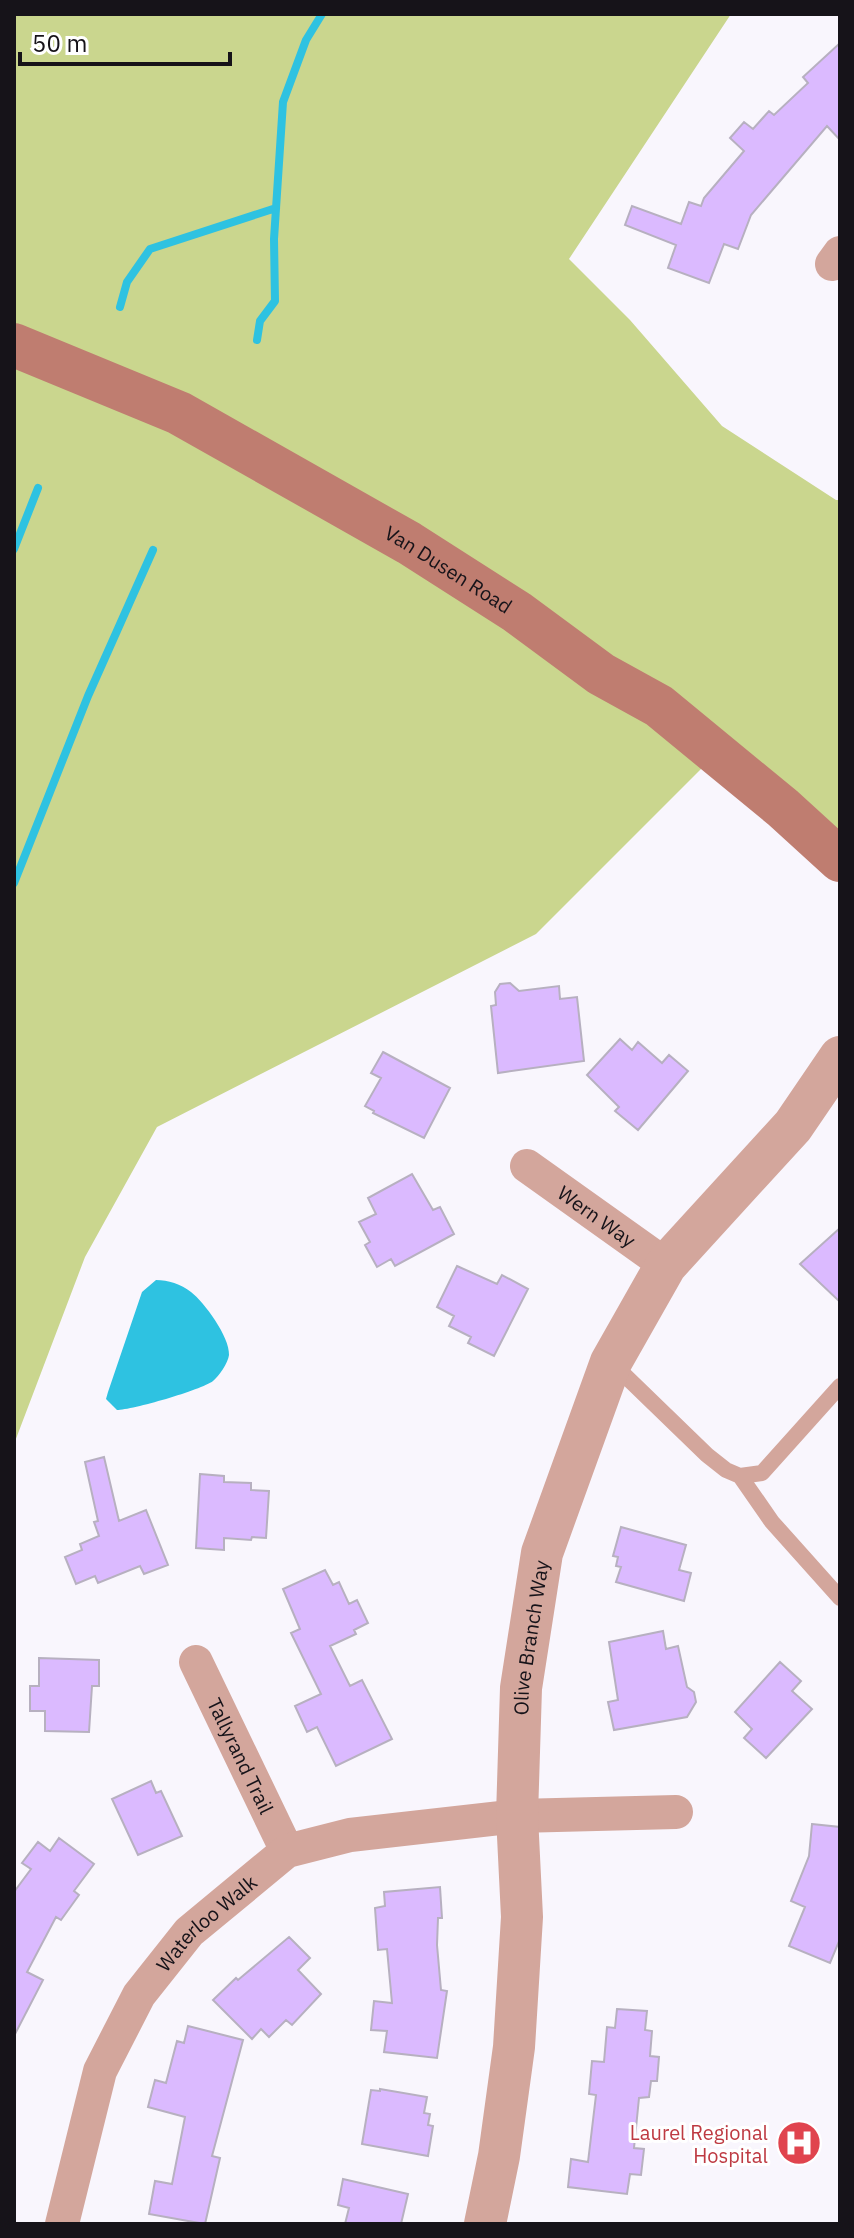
<svg xmlns="http://www.w3.org/2000/svg" width="854" height="2238" viewBox="0 0 854 2238" font-family="'IBM Plex Sans',sans-serif">
  <style>
    .green { fill: #cad68e }
    .water { fill: #2ec2e1 }
    .lines { fill: none; stroke-linecap: round; stroke-linejoin: round }
    .stream { stroke: #2ec2e1; stroke-width: 8 }
    .building { fill: #dbbaff; stroke: #b7b0c0; stroke-width: 2 }
    .service { stroke: #d3a69c; stroke-width: 16 }
    .minor { stroke: #d3a69c; stroke-width: 34 }
    .tertiary { stroke: #d3a69c; stroke-width: 42 }
    .secondary { stroke: #bf7d70; stroke-width: 44 }
    .labels { text-anchor: middle; dominant-baseline: central; stroke-width: 6; stroke-linejoin: round; paint-order: stroke }
    .street-label { font-size: 20px; fill: #161319; stroke: #fff }
    .health-label { font-size: 20px; fill: #be3a42; stroke: #fff; text-anchor: end }
  </style>
  <rect width="100%" height="100%" fill="#f9f6fd"/>
  <path class="green" d="M 14,14 L 731,14 L 569,259 L 630,320 L 722,426 L 836,500 L 840,500 L 840,860 L 716,754 L 536,934 L 157,1127 L 85,1257 L 14,1444 Z"/>
  <path class="water" d="M 156,1280 C 168,1280 181,1284 191,1292 C 204,1302 230,1337 229,1355 C 228,1363 219,1376 213,1381 C 201,1390 132,1410 117,1410 L 106,1399 L 108,1392 L 142,1292 Z"/>
  <g class="lines">
    <path class="stream" d="M 120,307 L 127,282 L 150,249 L 276,208
      M 257,340 L 260,321 L 275,301 L 274,239 L 283,102 L 306,40 L 322,14
      M 14,549 L 38,488
      M 14,883 L 88,696 L 153,550"/>
  </g>
  <path class="building" d="M 840,43 L 840,140 L 827,126 L 751,215 L 738,249 L 724,244 L 709,283 L 668,268 L 676,245 L 625,225 L 632,206 L 681,224 L 689,202 L 701,206 L 704,198 L 744,151 L 730,138 L 744,122 L 753,129 L 769,111 L 774,115 L 808,83 L 803,77 Z
    M 510,983 L 519,991 L 559,986 L 560,999 L 577,997 L 584,1061 L 498,1073 L 491,1006 L 496,1005 L 495,992 L 500,984 Z
    M 620,1039 L 632,1050 L 638,1042 L 662,1063 L 669,1055 L 688,1071 L 638,1130 L 615,1111 L 619,1107 L 587,1075 Z
    M 383,1052 L 450,1088 L 424,1138 L 373,1113 L 374,1111 L 365,1106 L 381,1078 L 371,1073 Z
    M 412,1174 L 433,1210 L 440,1207 L 454,1234 L 395,1266 L 391,1259 L 377,1267 L 365,1245 L 370,1242 L 359,1222 L 376,1214 L 368,1198 Z
    M 840,1228 L 840,1302 L 800,1264 Z
    M 457,1266 L 497,1284 L 502,1275 L 528,1289 L 494,1356 L 468,1343 L 471,1337 L 449,1326 L 454,1316 L 437,1307 Z
    M 104,1457 L 119,1521 L 146,1510 L 168,1565 L 144,1574 L 140,1566 L 98,1583 L 95,1576 L 76,1584 L 65,1557 L 82,1550 L 80,1544 L 99,1536 L 94,1522 L 98,1521 L 85,1462 Z
    M 200,1474 L 224,1476 L 224,1482 L 251,1483 L 251,1490 L 269,1491 L 266,1538 L 252,1537 L 251,1540 L 224,1538 L 224,1550 L 196,1548 Z
    M 621,1527 L 686,1545 L 679,1570 L 691,1573 L 684,1601 L 616,1582 L 621,1567 L 616,1566 L 618,1557 L 613,1556 Z
    M 325,1570 L 333,1585 L 339,1582 L 349,1604 L 357,1600 L 368,1623 L 354,1630 L 356,1634 L 330,1646 L 350,1686 L 362,1680 L 392,1739 L 336,1766 L 317,1727 L 307,1732 L 295,1706 L 321,1694 L 291,1633 L 300,1629 L 283,1589 Z
    M 663,1631 L 666,1649 L 678,1646 L 687,1687 L 694,1692 L 696,1702 L 687,1717 L 614,1730 L 608,1702 L 618,1700 L 609,1642 Z
    M 39,1658 L 99,1660 L 99,1686 L 92,1686 L 89,1732 L 45,1731 L 45,1711 L 30,1711 L 30,1686 L 39,1686 Z
    M 780,1662 L 801,1681 L 792,1691 L 812,1709 L 766,1758 L 744,1738 L 752,1729 L 735,1712 Z
    M 151,1781 L 156,1793 L 161,1791 L 182,1836 L 138,1855 L 112,1799 Z
    M 812,1824 L 840,1827 L 840,1939 L 830,1963 L 789,1946 L 805,1907 L 791,1901 L 809,1856 Z
    M 59,1838 L 94,1864 L 74,1891 L 79,1895 L 61,1920 L 56,1917 L 27,1972 L 43,1980 L 14,2036 L 14,1892 L 31,1869 L 22,1863 L 38,1842 L 50,1851 Z
    M 440,1887 L 442,1918 L 438,1918 L 437,1945 L 441,1990 L 447,1991 L 437,2058 L 384,2052 L 387,2031 L 371,2030 L 374,2001 L 392,2003 L 387,1949 L 378,1950 L 375,1908 L 385,1906 L 384,1892 Z
    M 289,1937 L 310,1958 L 298,1970 L 321,1994 L 292,2025 L 286,2020 L 269,2037 L 261,2029 L 252,2039 L 213,2000 L 236,1978 L 238,1980 Z
    M 617,2009 L 647,2011 L 645,2030 L 652,2031 L 650,2056 L 659,2057 L 657,2081 L 651,2081 L 649,2097 L 639,2098 L 634,2148 L 644,2149 L 641,2175 L 630,2174 L 627,2194 L 568,2187 L 571,2159 L 588,2162 L 596,2095 L 589,2094 L 592,2061 L 604,2062 L 607,2027 L 615,2028 Z
    M 188,2026 L 243,2040 L 212,2156 L 220,2158 L 205,2224 L 149,2214 L 155,2181 L 172,2184 L 185,2117 L 148,2107 L 155,2080 L 166,2083 L 177,2041 L 184,2043 Z
    M 380,2089 L 427,2097 L 424,2113 L 430,2114 L 428,2125 L 433,2126 L 428,2156 L 362,2144 L 371,2090 L 380,2091 Z
    M 343,2179 L 408,2194 L 401,2224 L 345,2224 L 349,2208 L 338,2205 Z"/>
  <g class="lines">
    <path class="service" d="M 612,1363 L 707,1455 L 726,1470 L 740,1476
      M 840,1386 L 762,1473 L 740,1476 L 772,1522 L 840,1598"/>
    <g class="minor">
      <path d="M 832,264 L 840,253"/>
      <path id="s1" d="M 527,1166 L 666,1265"/>
      <path id="s2" d="M 196,1662 L 287,1851"/>
      <path id="s3" d="M 62,2224 L 100,2071 L 139,1995 L 189,1932 L 287,1851 L 350,1835 L 517,1816 L 676,1812"/>
    </g>
    <path class="tertiary" id="s4" d="M 485,2224 L 499,2156 L 514,2047 L 522,1917 L 517,1816 L 521,1688 L 542,1553 L 611,1362 L 666,1265 L 793,1126 L 840,1057"/>
    <path class="secondary" id="s5" d="M 14,345 L 179,413 L 409,543 L 517,612 L 601,674 L 659,706 L 783,808 L 840,860"/>
  </g>
  <defs>
    <g id="hospital-disc" transform="scale(2.3)"><circle r="9.5" fill="#e0444e" stroke="#fff"/><path d="M-5-5h3v3.5h4V-5h3V5h-3V1.5h-4V5h-3Z" fill="#fff"/></g>
  </defs>
  <g fill-rule="evenodd">
    <use href="#hospital-disc" x="799" y="2143"/>
  </g>
  <g class="labels">
    <g class="street-label">
      <text stroke="none"><textPath href="#s5" startOffset="490">Van Dusen Road</textPath></text>
      <text stroke="none"><textPath href="#s1" startOffset="86">Wern Way</textPath></text>
      <text stroke="none"><textPath href="#s4" startOffset="590">Olive Branch Way</textPath></text>
      <text stroke="none"><textPath href="#s2" startOffset="104">Tallyrand Trail</textPath></text>
      <text stroke="none"><textPath href="#s3" startOffset="342">Waterloo Walk</textPath></text>
    </g>
    <g class="health-label">
      <text x="768" y="2132">Laurel Regional<tspan x="768" dy="23">Hospital</tspan></text>
    </g>
  </g>
  <rect width="854" height="2238" fill="none" stroke="#161319" stroke-width="32"/>
  <path d="M20 52v12h210v-12" fill="none" stroke="#161319" stroke-width="4"/>
  <text x="32" y="52" font-size="24" fill="#161319" stroke="#ffffff" stroke-width="6" paint-order="stroke">50 m</text>
</svg>
